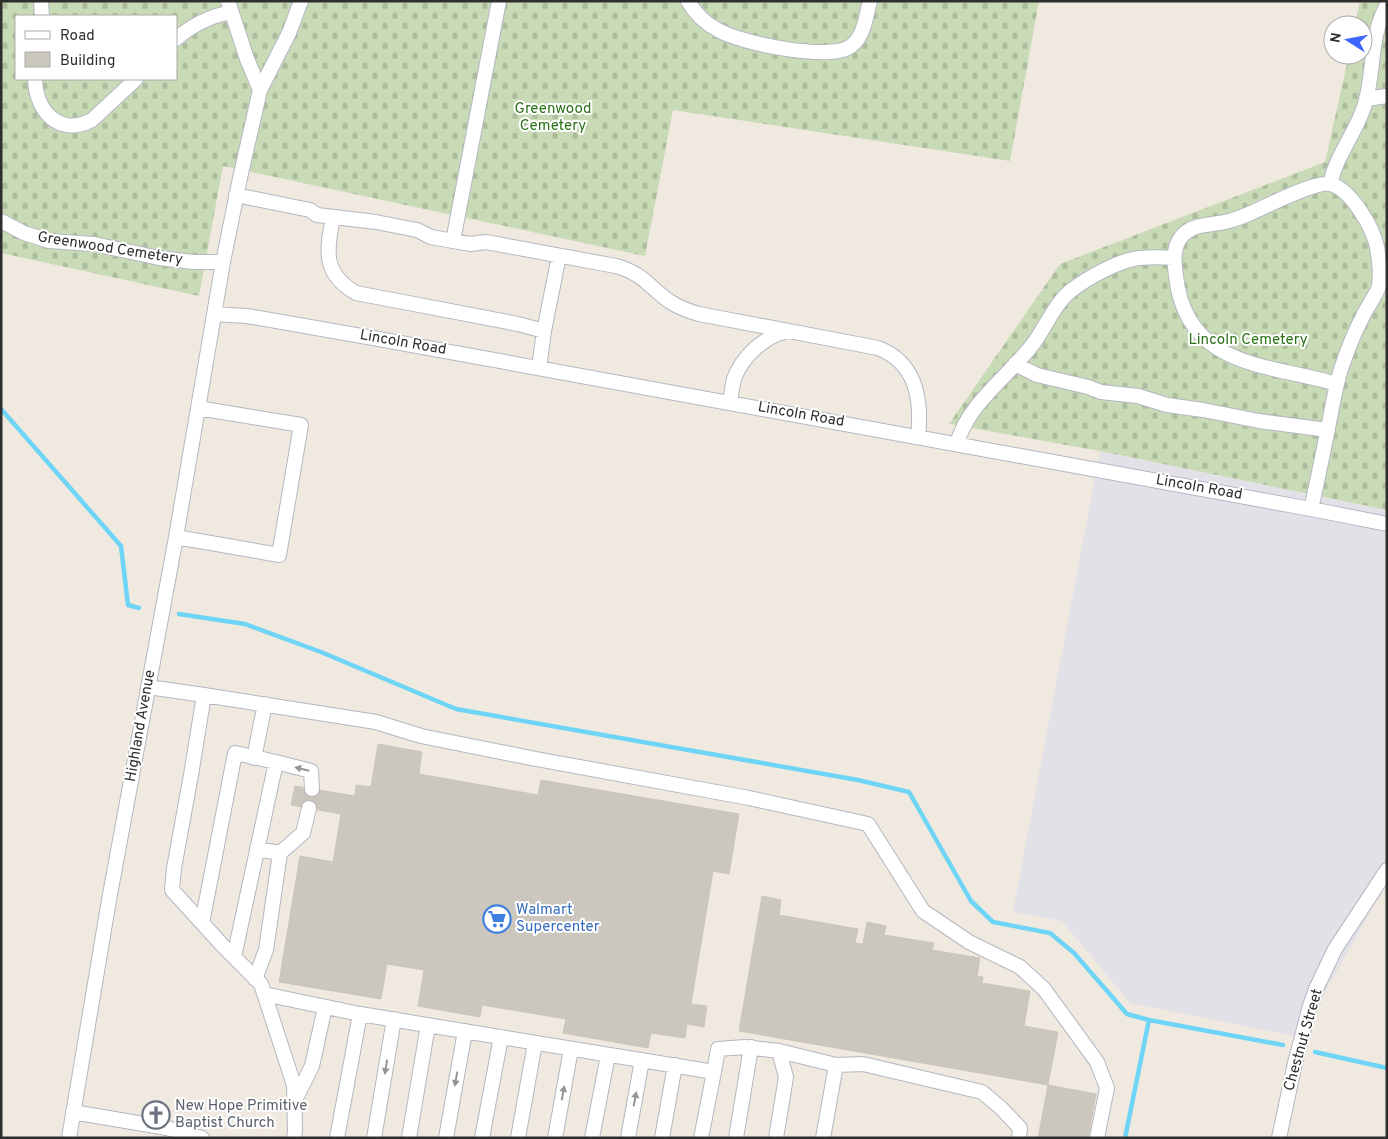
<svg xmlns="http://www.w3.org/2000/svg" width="1388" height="1139" viewBox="0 0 1388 1139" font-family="Overpass,sans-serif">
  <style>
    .industrial { fill: #e3e1e8 }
    .cemetery { fill: url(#cemetery-stones); fill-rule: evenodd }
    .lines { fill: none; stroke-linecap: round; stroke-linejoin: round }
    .stream { stroke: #6ed5f7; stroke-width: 4.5 }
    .building { fill: #cbc7be; stroke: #ccc5b9 }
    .minor-tunnel { stroke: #c9c4bc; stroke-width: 14; stroke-dasharray: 14 7; stroke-linecap: butt }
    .minor-casing { stroke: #b4b7c2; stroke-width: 16 }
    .minor { stroke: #fff; stroke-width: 14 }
    .oneway { fill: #969696 }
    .labels { text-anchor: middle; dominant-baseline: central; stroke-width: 4; stroke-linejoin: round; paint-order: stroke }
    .park-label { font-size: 15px; fill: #2b7217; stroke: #fff }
    .street-label { font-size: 15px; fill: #2e2e2e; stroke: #fff }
    .shop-label { font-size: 15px; fill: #366cbe; stroke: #fff; text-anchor: start }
    .worship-label { font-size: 15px; fill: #5b616d; stroke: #fff; text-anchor: start }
  </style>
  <defs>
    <pattern id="cemetery-stones" width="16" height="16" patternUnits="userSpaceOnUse" patternTransform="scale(1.25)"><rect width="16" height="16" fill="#c9dbb6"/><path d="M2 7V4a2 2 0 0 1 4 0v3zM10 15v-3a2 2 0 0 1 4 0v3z" fill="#adbc9d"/></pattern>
  </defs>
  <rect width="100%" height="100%" fill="#f0e9e0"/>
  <path class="industrial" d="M 1100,451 L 1387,510 L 1387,883 L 1325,992 L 1308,1039 L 1130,1003 L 1062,921 L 1013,912 Z"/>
  <path class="cemetery" d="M 1,1 L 1039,1 L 1010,161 L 673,110 L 645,256 L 223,166 L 199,296 L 1,253 ZM 16,16 L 176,16 L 176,79 L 16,79 Z
    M 1360,1 L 1387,1 L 1387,510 L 1100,451 L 949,424 L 1060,264 L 1325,162 L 1349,55 L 1363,55 L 1363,25 L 1355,25 Z"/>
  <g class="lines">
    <path class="stream" d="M 1,409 L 121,546 L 128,605 L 139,608
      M 179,614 L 245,624 L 321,652 L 456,709 L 858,780 L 909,792 L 971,901 L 993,922 L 1050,933 L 1074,953 L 1127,1014 L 1149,1020 L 1283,1045
      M 1315,1052 L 1387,1068
      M 1125,1138 L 1149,1020"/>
  </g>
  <path class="building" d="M 378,744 L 422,752 L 419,774 L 538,795 L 541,780 L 739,814 L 729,874 L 713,871 L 691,1004 L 707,1006 L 704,1027 L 687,1024 L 685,1038 L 651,1033 L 648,1048 L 563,1033 L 566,1019 L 482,1005 L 480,1017 L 418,1006 L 424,970 L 387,964 L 381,999 L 279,982 L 300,856 L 333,862 L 341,814 L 291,805 L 295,786 L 355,796 L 356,785 L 371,787 Z
    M 762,896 L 781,900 L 779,915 L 858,929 L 855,943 L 863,944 L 867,922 L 886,926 L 884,935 L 934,943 L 932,950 L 980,958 L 977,976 L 983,977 L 982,983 L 1030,991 L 1024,1026 L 1058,1032 L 1048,1085 L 739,1031 Z
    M 1048,1085 L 1096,1094 L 1088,1138 L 1038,1138 Z"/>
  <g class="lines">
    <path class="minor-tunnel" d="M 309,808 L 312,789"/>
    <g class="minor-casing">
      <path id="minor" d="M 41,1 L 42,16
        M 688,1 C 695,13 706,24 718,30 C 740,43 831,62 851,46 C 864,37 866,16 870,1
        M 176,39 C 192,25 211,16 231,12
        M 35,79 C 36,112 60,137 92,120 L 136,79
        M 260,90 L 289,33 L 301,1
        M 1366,99 L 1387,96
        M 1330,184 C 1336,156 1355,134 1364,107 C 1375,74 1369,36 1387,5
        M 236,195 L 310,210 L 317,215 L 376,222 L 417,230 L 431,237 L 453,241 L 471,244 L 486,242 L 616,266 C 644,274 648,286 669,301 C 678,307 688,311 699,314 L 878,348 C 917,363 922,400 918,437
        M 333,218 C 326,251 323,274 356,293 L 518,324 L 544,331
        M 1,221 L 24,233 L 49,241 L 94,244 L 159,258 L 193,262 L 223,262
        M 453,241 L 499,1
        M 214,314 L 247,316 L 373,338 L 1311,509 L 1387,524
        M 1015,364 L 1037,375 L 1088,387 L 1101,392 L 1138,396 L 1167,405 L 1203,410 L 1259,421 L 1328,430
        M 539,368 L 544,331 L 559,256
        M 730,403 C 731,395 732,387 734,379 C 742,357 764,336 788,331
        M 957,444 C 967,404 1009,376 1033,344 C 1046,327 1055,302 1073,289 C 1089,277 1120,260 1139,258 C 1151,257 1162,257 1174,258
        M 1311,509 C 1318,479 1324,448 1330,418 C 1333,402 1336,385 1341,369 C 1347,351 1354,333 1363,316 C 1366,309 1378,292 1379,286 C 1381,274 1379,259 1377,247 C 1373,228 1351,189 1330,184 C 1315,181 1267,206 1251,213 C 1244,216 1237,219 1229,221 C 1215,225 1197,223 1185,233 C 1172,244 1174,261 1176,276 C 1186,368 1268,364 1337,384
        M 176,537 L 279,555 L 301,425 L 198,408
        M 148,687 L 204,695 L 191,775 L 174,868 L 172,890 L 224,947 L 261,984 L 294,1085 L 295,1131 L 294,1138
        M 204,695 L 376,722 L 421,736 L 536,759 L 749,798 L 868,824 L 923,911 L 969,942 L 1020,967 L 1044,989 L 1097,1062 L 1107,1088 L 1097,1138
        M 254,758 L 265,704
        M 276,762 L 311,771 L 312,789
        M 280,853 L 303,833 L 309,808
        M 202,923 L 235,753 L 276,762 L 234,957
        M 255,979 L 266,950 L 280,853 L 257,849
        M 264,994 L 360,1014
        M 779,1051 L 836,1065 L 863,1064 L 982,1092 L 1001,1108 L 1020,1128 L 1019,1138
        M 295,1100 L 312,1066 L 325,1007
        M 73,1112 L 167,1128 L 202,1138
        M 69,1138 L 109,900 L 176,537 L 223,262 L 240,178 L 260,90 L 247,59 L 228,1
        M 337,1138 L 360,1014 L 714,1072 L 718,1049 L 745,1047 L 779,1051 L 786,1077 L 776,1138
        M 374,1138 L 394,1019
        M 409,1138 L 428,1025
        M 446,1138 L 465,1031
        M 482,1138 L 501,1037
        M 518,1138 L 535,1043
        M 555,1138 L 571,1049
        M 592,1138 L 608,1055
        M 628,1138 L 642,1060
        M 662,1138 L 675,1065
        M 701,1138 L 714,1072
        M 736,1138 L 751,1047
        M 823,1138 L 836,1065
        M 1279,1138 L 1295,1063 L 1310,1006 L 1316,989 L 1335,949 L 1387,870"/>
    </g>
    <use href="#minor" class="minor"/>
  </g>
  <defs><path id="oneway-solid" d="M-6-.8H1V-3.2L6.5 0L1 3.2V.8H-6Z" transform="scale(1.25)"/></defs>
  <g class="oneway">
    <use href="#oneway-solid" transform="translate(302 769) rotate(-166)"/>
    <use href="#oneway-solid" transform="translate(386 1067) rotate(99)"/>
    <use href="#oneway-solid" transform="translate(456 1079) rotate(100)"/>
    <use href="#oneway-solid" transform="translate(563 1093) rotate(-80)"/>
    <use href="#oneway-solid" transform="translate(635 1099) rotate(-80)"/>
  </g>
  <defs>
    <g id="supermarket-ring" transform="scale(1.4375)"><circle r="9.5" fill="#fff" stroke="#3f7fe0" stroke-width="1.5"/><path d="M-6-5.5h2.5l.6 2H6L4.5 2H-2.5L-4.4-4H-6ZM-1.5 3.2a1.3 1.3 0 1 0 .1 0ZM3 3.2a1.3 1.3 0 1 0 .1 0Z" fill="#3f7fe0"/></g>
    <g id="church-ring" transform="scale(1.4375)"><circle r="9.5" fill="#fff" stroke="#6b7280" stroke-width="1.5"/><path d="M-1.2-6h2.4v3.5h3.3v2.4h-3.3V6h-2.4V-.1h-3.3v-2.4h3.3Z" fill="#6b7280"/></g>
  </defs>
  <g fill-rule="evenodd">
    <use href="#supermarket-ring" x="497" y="919"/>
    <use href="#church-ring" x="156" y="1115"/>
  </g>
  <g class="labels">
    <g class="park-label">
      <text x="553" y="109">Greenwood<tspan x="553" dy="17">Cemetery</tspan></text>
      <text x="1248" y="340">Lincoln Cemetery</text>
    </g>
    <g class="street-label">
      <text transform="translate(110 249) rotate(9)">Greenwood Cemetery</text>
      <text transform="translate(403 343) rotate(10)">Lincoln Road</text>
      <text transform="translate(801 415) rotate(10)">Lincoln Road</text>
      <text transform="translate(1199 488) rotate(10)">Lincoln Road</text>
      <text transform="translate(141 726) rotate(-80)">Highland Avenue</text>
      <text transform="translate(1304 1040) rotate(-74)">Chestnut Street</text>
    </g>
    <g class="shop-label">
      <text x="516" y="910">Walmart<tspan x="516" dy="17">Supercenter</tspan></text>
    </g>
    <g class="worship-label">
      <text x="175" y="1106">New Hope Primitive<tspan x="175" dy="17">Baptist Church</tspan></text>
    </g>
  </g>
  <rect width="1388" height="1139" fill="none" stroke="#2e2e2e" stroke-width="5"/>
  <rect x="15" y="15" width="162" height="65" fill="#ffffff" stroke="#ababab"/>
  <rect x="25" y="31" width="25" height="8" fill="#ffffff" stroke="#ababab"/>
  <text x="60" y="40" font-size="15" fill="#2e2e2e">Road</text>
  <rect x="25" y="52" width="25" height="15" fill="#cbc7be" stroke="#ababab"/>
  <text x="60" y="65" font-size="15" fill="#2e2e2e">Building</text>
  <g transform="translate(1348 40) rotate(281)"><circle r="24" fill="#ffffff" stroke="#ababab"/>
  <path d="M0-4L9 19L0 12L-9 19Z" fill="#3e65ff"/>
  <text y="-8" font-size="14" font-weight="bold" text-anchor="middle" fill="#2e2e2e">N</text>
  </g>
</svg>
